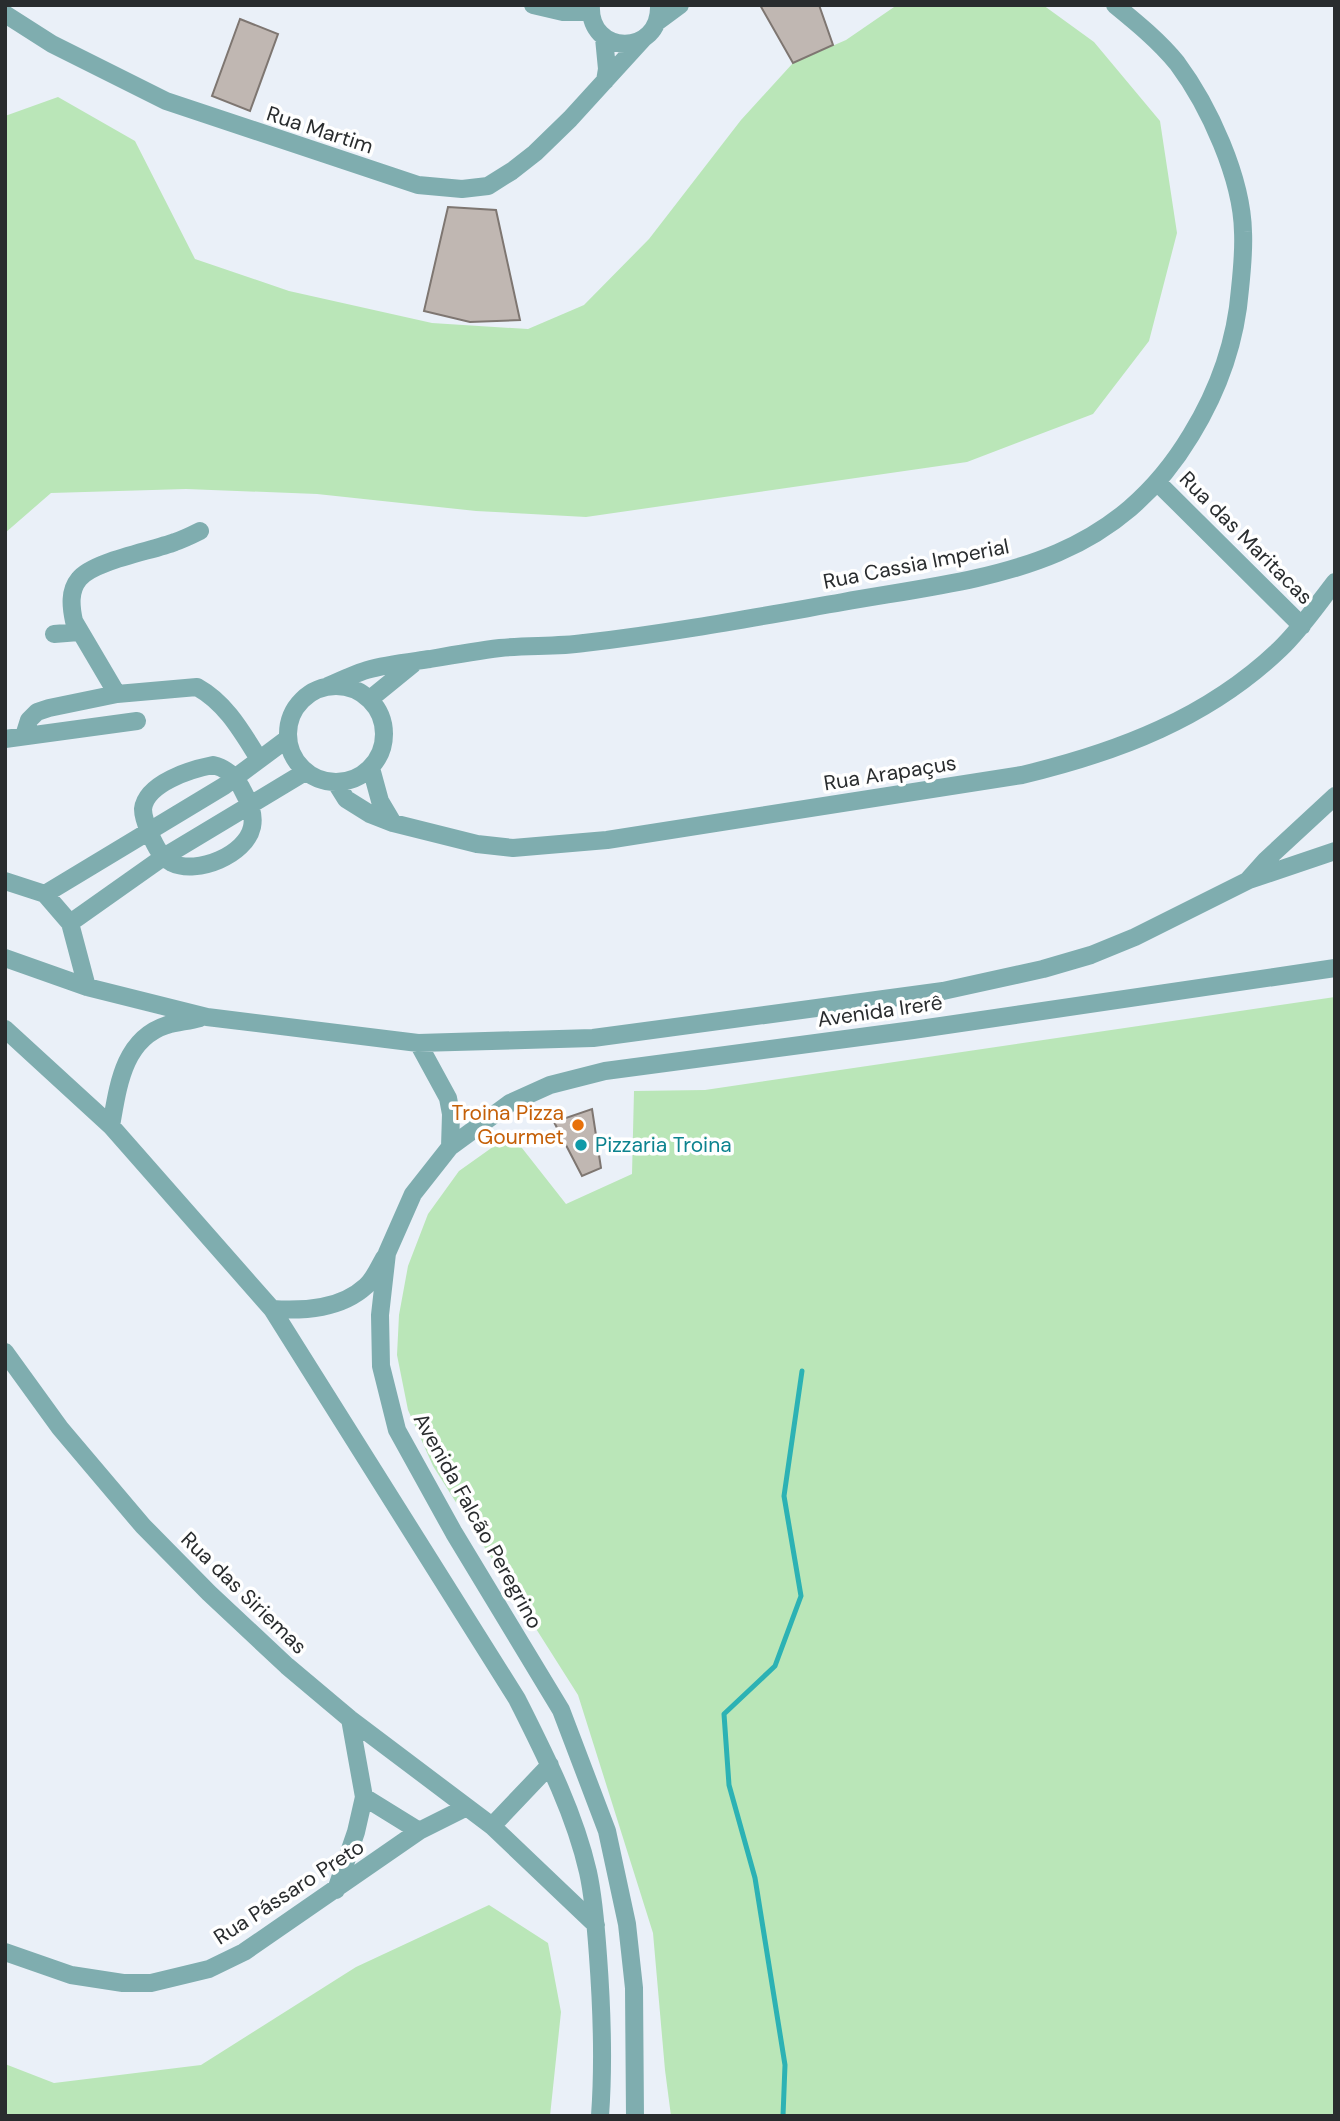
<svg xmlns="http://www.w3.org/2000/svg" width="1340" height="2121" viewBox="0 0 1340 2121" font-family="'DM Sans',sans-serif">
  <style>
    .green { fill: #bae6b8 }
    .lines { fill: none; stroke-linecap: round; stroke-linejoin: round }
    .stream { stroke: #2cb2b4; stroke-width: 5 }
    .building { fill: #c0b7b2; stroke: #7e7671; stroke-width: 2 }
    .minor { stroke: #7fadaf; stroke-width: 18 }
    .food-dot { fill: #e8710a; stroke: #fff; stroke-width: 2.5 }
    .culture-dot { fill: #0f9aa8; stroke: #fff; stroke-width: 2.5 }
    .labels { text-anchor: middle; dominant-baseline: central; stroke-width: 7; stroke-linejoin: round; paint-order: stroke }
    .street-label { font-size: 21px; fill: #292c2e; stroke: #fff }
    .food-label { font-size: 21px; fill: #c56008; stroke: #fff; text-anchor: end }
    .culture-label { font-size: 21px; fill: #0d838f; stroke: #fff; text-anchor: start }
  </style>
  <rect width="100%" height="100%" fill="#eaf0f8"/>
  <path class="green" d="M 897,5 L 1043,5 L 1094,42 L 1160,121 L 1177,233 L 1149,341 L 1093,414 L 967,462 L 586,517 L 476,511 L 317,494 L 186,489 L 51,493 L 5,533 L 5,116 L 58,97 L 135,141 L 195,259 L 289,291 L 432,323 L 528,329 L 584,305 L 649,239 L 741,120 L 793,63 L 846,40 Z
    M 1335,997 L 1335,2116 L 671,2116 L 665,2070 L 653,1933 L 578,1695 L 433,1466 L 408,1410 L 397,1355 L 399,1315 L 408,1266 L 428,1214 L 459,1171 L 511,1134 L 566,1204 L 632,1174 L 634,1091 L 705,1090 Z
    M 489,1905 L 548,1943 L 561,2012 L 550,2116 L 5,2116 L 5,2064 L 54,2083 L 201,2065 L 356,1967 Z"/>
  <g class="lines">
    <path class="stream" d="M 783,2116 L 785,2065 L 755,1878 L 729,1785 L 724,1714 L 775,1666 L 801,1596 L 784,1496 L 802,1371"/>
  </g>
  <path class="building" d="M 760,5 L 819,5 L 833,45 L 793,63 Z
    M 240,19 L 278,34 L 250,111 L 212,96 Z
    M 448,207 L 496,210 L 520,320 L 470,322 L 424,311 Z
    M 592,1109 L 601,1168 L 582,1176 L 554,1122 Z"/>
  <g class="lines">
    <path class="minor" d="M 533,5 L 563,12 L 591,12
      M 591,5 C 588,56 661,57 659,5
      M 5,14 L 52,44 L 166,101 L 418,185 L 462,189 L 488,186 L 512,171 L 535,153 L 570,119 L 643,39
      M 657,22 L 680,5
      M 604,38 L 607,69 L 605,81
      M 1158,483 L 1302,626
      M 54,634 L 79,632
      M288 734a48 48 0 1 1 96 0a48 48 0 1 1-96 0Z
      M 328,686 C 341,680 354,674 367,670 C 387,664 409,662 430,659 C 453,655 476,651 500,648 C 528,645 556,647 584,643 C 671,633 757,617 843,602 C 984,577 1109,571 1191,435 C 1218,391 1236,340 1240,289 C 1242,270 1244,251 1243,232 C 1242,178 1209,106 1177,63 C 1159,41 1137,23 1115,5
      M 117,694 L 74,621 C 71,607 69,591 79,579 C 93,561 152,551 175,542 C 184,539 192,535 200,531
      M 370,699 L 413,664
      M 24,736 L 29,720 L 37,712 L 49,708 L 117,694 L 197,687 C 226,703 242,732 259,759
      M 5,739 L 137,721
      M 213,765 C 226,768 234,775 241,787 C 248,801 255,812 252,827 C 246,855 197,875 172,863 C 160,856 156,847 150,834 C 147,827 143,817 143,809 C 146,783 192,769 213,765 Z
      M 371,768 L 380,801 L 393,823
      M 336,783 L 346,799 L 370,814 L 393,823 L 477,844 L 513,848 L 607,840 L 1022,775 C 1118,752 1208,718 1280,649 C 1301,629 1317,605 1335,582
      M 1249,879 L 1266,860 L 1335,796
      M 5,881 L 45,894 L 70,923 L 87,987
      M 45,894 L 224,786 L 287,739
      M 70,923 L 162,858 L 305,772
      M 5,958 L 87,987 L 207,1017 L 418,1043 L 593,1038 L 943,991 L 1043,969 L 1091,955 L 1135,937 L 1249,880 L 1335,851
      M 5,1029 L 111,1126 L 272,1309 L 517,1699 C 545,1755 574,1811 588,1872 C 594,1899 596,1928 598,1956 C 602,2010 604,2062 600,2116
      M 418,1043 L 448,1098 L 451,1114 L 450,1147
      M 111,1126 C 118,1087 123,1039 167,1025 C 178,1022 189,1021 200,1018
      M 272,1309 C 305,1311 341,1309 366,1286 C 374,1279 379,1267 384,1258
      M 5,1352 L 60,1428 L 143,1526 L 209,1593 L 287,1666 L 350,1719 L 492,1826 L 596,1925
      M 350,1719 L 364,1797 L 419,1831
      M 492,1826 L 550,1765
      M 336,1890 L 356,1832 L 364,1797
      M 5,1952 L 71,1975 L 123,1983 L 151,1983 L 209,1969 L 244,1952 L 419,1831 L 465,1808
      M 635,2116 L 634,1988 L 627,1924 L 607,1831 L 561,1710 L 454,1533 L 397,1430 L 381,1366 L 380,1315 L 387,1253 L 413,1194 L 450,1147 L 510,1103 L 550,1085 L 605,1071 L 913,1030 L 1335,968"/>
  </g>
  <circle class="food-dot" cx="578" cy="1125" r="7"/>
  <circle class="culture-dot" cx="581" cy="1145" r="7"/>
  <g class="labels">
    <g class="street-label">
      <text transform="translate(320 130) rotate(18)">Rua Martim</text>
      <text transform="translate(1246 538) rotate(45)">Rua das Maritacas</text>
      <text transform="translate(916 564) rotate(-11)">Rua Cassia Imperial</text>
      <text transform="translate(890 773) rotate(-9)">Rua Arapaçus</text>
      <text transform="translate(880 1011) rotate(-8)">Avenida Irerê</text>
      <text transform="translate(478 1521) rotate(61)">Avenida Falcão Peregrino</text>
      <text transform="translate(244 1593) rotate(44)">Rua das Siriemas</text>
      <text transform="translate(289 1892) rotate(-33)">Rua Pássaro Preto</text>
    </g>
    <g class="food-label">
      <text x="564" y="1113">Troina Pizza<tspan x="564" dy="24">Gourmet</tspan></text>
    </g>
    <g class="culture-label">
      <text x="595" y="1145">Pizzaria Troina</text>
    </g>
  </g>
  <rect width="1340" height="2121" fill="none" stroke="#292c2e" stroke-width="14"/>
</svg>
